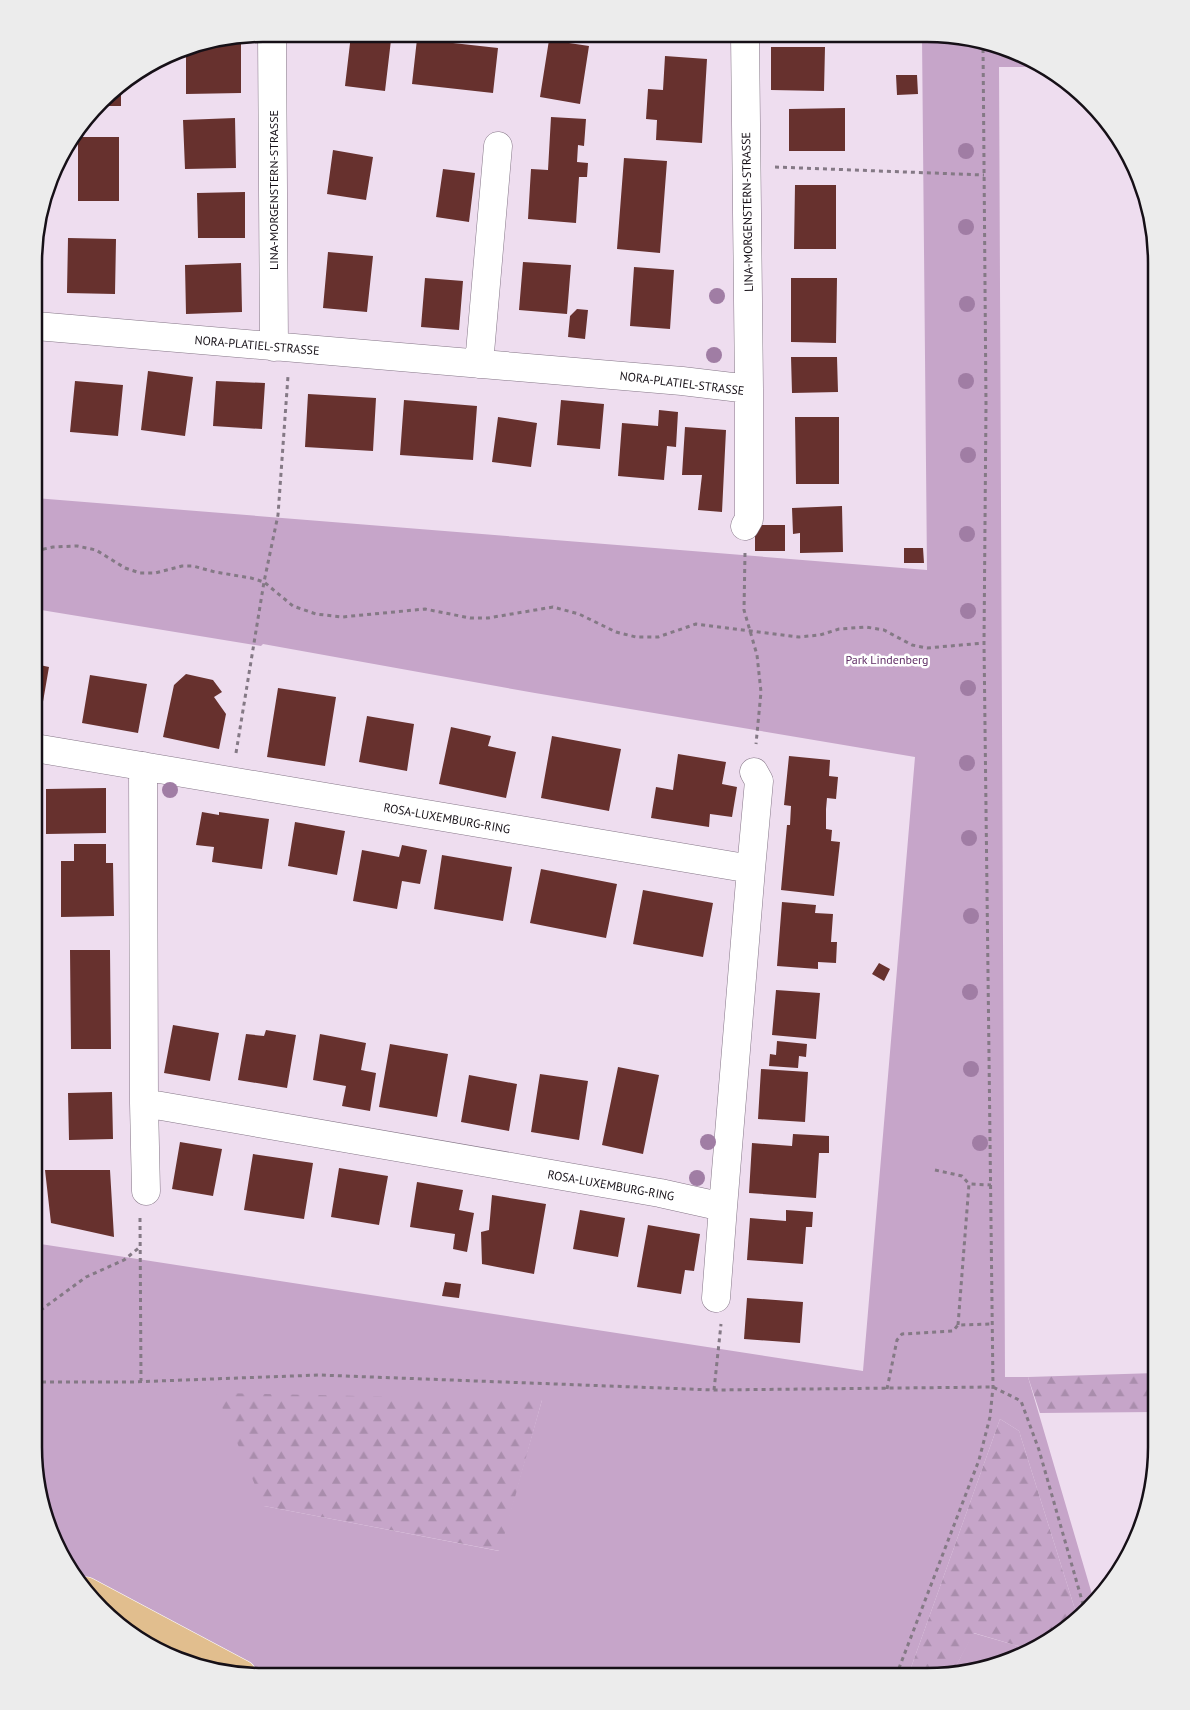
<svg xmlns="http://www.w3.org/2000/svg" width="1190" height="1710" viewBox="0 0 1190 1710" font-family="'PT Sans',sans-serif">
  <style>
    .green { fill: #c6a5c9; fill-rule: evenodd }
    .forest { fill: url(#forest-firs) }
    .building { fill: #67312e }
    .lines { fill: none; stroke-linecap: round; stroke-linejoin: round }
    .minor-casing { stroke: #857687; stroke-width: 29 }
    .major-casing { stroke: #fff; stroke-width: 29 }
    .path { stroke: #847985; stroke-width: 3; stroke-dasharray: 4 4; stroke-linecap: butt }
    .minor { stroke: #fff; stroke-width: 28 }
    .major { stroke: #e1be8e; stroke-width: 28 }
    .tree { fill: #a07da4 }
    .labels { text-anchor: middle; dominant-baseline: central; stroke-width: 5; stroke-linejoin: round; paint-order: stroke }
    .street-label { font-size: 12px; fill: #161017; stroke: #fff }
    .park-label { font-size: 12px; fill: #602e66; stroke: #fff }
    .rim { fill: none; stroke: #161017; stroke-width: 2.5 }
  </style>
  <defs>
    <pattern id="forest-firs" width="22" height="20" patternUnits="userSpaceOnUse" patternTransform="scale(1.25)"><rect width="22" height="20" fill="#c6a5c9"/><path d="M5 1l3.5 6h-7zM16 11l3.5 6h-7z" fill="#a98dac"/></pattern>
  </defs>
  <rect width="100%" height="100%" fill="#eeddef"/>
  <path class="green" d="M 922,36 L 957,36 L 1014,51 L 1041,67 L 999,67 L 1005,1377 L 1028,1377 L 1094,1601 L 1078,1619 L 1019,1431 L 1000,1419 L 908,1676 L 234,1674 L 136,1637 L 91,1598 L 57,1548 L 34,1447 L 34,1243 L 863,1371 L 915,757 L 535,693 L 263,644 L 261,646 L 35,609 L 35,498 L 927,570 ZM 542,1400 L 499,1551 L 264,1506 Z
    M 973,1633 L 1032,1650 L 1028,1653 L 954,1670 Z"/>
  <path class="forest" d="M 1156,1373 L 1156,1412 L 1040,1413 L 1028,1377 Z
    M 216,1393 L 542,1400 L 500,1551 L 264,1506 Z
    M 1000,1419 L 1019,1431 L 1078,1619 L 1032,1650 L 974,1633 L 954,1670 L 927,1676 L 908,1676 Z"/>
  <path class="building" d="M 351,35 L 391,40 L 385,91 L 345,86 Z
    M 417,39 L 498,48 L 493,93 L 412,84 Z
    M 549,40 L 589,46 L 580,104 L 540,97 Z
    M 241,42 L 241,93 L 186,94 L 186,48 L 210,43 Z
    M 771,47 L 825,47 L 824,91 L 771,90 Z
    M 665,56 L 707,59 L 702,143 L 656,140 L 657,120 L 646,119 L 648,89 L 663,90 Z
    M 896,75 L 917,75 L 918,94 L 897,95 Z
    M 121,86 L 121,106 L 99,106 L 112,91 Z
    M 845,108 L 845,151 L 789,151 L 789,109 Z
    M 551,117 L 586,119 L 584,146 L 578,145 L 577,162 L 588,163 L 587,177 L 579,177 L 576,223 L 528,219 L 531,169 L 548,170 Z
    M 235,118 L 236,168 L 185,169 L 183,120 Z
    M 78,137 L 119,137 L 119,201 L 78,201 Z
    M 333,150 L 373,157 L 366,200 L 327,194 Z
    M 624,158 L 667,161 L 660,253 L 617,249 Z
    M 443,169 L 475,173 L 469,222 L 436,217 Z
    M 795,185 L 836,185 L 836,249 L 794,249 Z
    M 245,192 L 245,238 L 198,238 L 197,193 Z
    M 68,238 L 116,239 L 115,294 L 67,293 Z
    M 328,252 L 373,256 L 367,312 L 323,308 Z
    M 523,262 L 571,265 L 567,314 L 519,310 Z
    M 241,263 L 242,312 L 186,314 L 185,265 Z
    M 634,267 L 674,270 L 670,329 L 630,326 Z
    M 425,278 L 463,281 L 459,330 L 421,327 Z
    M 791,278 L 837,278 L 836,343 L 791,342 Z
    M 577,309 L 588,310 L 585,339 L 568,337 L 570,316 Z
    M 791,357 L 837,357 L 838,392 L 792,393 Z
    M 148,371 L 193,377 L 185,436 L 141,430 Z
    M 75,381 L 123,385 L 118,436 L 70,432 Z
    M 216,381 L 265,383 L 262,429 L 213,426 Z
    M 36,383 L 40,383 L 37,428 L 35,428 Z
    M 308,394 L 376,398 L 373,451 L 305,447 Z
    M 404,400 L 477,406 L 473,460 L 400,455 Z
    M 561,400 L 604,404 L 600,449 L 557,445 Z
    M 659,410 L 678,412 L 676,447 L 667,446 L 664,480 L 618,476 L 622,423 L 658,426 Z
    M 498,417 L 537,423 L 531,467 L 492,462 Z
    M 795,417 L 839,417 L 839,484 L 796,484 Z
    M 685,427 L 726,430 L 722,512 L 698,510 L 702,475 L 682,475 Z
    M 842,506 L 843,552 L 800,553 L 800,533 L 793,534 L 792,508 Z
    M 755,525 L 785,525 L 785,551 L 755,551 Z
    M 904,548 L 923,548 L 924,563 L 904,563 Z
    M 35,664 L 49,667 L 40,719 L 35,718 Z
    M 186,674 L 213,680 L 222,692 L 214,697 L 226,714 L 219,749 L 163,737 L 174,685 Z
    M 90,675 L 147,684 L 138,733 L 82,723 Z
    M 278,688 L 336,697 L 325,766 L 267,757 Z
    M 367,716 L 414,724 L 407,771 L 359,762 Z
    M 451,727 L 491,736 L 488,746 L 516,752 L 506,798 L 439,784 Z
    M 552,736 L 621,749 L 609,811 L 541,798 Z
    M 678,754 L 726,762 L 722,784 L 737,787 L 732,817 L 710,814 L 709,827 L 651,818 L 656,787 L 673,790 Z
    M 789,756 L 830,760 L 829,776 L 838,777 L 836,799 L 827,798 L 826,809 L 826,829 L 832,830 L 831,841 L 840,842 L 834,896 L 781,890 L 787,825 L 790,825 L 791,806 L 784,805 Z
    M 106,788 L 106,833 L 46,834 L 46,789 Z
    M 202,812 L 219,815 L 219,812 L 269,819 L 262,869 L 212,862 L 214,847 L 196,845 Z
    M 295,822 L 345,831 L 337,875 L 288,866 Z
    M 74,844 L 106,844 L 106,863 L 113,863 L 114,916 L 61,917 L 61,861 L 74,861 Z
    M 402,845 L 427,850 L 420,884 L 402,881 L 397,909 L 353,901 L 362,850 L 399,857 Z
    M 442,855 L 512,867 L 503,921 L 434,909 Z
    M 541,869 L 617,884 L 606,938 L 530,923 Z
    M 643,890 L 713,903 L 703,957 L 633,944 Z
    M 782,902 L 816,905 L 815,913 L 833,914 L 831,942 L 837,942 L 836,963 L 818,962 L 818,969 L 777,966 Z
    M 70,950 L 110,950 L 111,1049 L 71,1049 Z
    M 879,963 L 890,969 L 884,981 L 872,974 Z
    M 776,990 L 820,993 L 816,1039 L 772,1035 Z
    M 173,1025 L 219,1033 L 210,1081 L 164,1073 Z
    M 266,1030 L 296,1035 L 287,1088 L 238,1080 L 246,1034 L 264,1036 Z
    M 320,1034 L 366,1043 L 361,1070 L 376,1073 L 370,1111 L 342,1106 L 346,1086 L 313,1080 Z
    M 777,1041 L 807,1044 L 806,1057 L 799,1056 L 798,1068 L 769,1066 L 770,1054 L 776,1055 Z
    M 390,1044 L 448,1054 L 437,1117 L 379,1107 Z
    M 618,1067 L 659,1075 L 643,1154 L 602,1145 Z
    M 761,1069 L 808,1072 L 805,1122 L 758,1119 Z
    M 540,1074 L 588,1081 L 579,1140 L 531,1132 Z
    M 469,1075 L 517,1084 L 509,1131 L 461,1122 Z
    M 112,1092 L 113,1139 L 69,1140 L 68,1093 Z
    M 793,1134 L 829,1136 L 829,1153 L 819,1153 L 816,1198 L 749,1193 L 752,1143 L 792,1146 Z
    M 180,1142 L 222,1149 L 213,1196 L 172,1189 Z
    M 253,1154 L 313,1163 L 304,1219 L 244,1210 Z
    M 339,1168 L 388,1176 L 379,1225 L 331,1217 Z
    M 45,1170 L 110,1170 L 114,1237 L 51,1223 Z
    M 417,1182 L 463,1190 L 459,1210 L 474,1213 L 467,1252 L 453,1249 L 455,1234 L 410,1227 Z
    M 492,1195 L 546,1204 L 534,1274 L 482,1264 L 481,1232 L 489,1230 Z
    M 580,1210 L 625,1218 L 618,1257 L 573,1249 Z
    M 786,1210 L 813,1212 L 812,1227 L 806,1227 L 803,1264 L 747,1260 L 750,1218 L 786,1221 Z
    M 648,1225 L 700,1234 L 694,1271 L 685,1270 L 681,1294 L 637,1287 Z
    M 445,1282 L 461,1284 L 459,1298 L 442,1296 Z
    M 747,1298 L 803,1302 L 800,1343 L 744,1339 Z"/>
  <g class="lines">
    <g class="minor-casing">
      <path id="minor" d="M 272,34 L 274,347
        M 745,35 L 749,389
        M 36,326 L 682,381 L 749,389 L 749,519 L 745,526
        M 479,364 L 498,146
        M 35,748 L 751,869 L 723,1207 L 660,1193 L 144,1103 L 143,766
        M 751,869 L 759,781 L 754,772
        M 144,1103 L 146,1191
        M 716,1298 L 723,1207"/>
    </g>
    <g class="major-casing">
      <path id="major" d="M 86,1591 L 242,1674"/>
    </g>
    <path class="path" d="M 775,167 L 984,175
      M 35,551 L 53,547 L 77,546 L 96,550 L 125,568 L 140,573 L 155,573 L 182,566 L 193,566 L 215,572 L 251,578 L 264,582 L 293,606 L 316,614 L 342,617 L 425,609 L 470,618 L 488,618 L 553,607 L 579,614 L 616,632 L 636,637 L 658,637 L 696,624 L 799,637 L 820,635 L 839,629 L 866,627 L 884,630 L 912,645 L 927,648 L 984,643
      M 745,553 L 744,610 L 757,655 L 761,692 L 756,744
      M 236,753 L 264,582 L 278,515 L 288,376
      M 935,1170 L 962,1176 L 969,1184
      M 140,1218 L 141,1381
      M 34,1315 L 86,1277 L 124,1260 L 140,1247
      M 958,1325 L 969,1184 L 991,1185
      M 34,1382 L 131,1382 L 319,1375 L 714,1390 L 993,1387 L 1021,1401 L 1039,1450 L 1085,1611
      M 887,1389 L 897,1340 L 902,1334 L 953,1331 L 958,1325 L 992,1324
      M 714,1390 L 721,1324
      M 896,1676 L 979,1460 L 990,1417 L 993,1387 L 984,643 L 986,405 L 983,43"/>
    <use href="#minor" class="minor"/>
    <use href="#major" class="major"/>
  </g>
  <g class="tree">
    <circle cx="966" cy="151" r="8"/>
    <circle cx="966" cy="227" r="8"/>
    <circle cx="717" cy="296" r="8"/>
    <circle cx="967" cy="304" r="8"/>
    <circle cx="714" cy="355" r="8"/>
    <circle cx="966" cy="381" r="8"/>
    <circle cx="968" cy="455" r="8"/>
    <circle cx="967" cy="534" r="8"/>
    <circle cx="968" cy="611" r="8"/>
    <circle cx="968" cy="688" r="8"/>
    <circle cx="967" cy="763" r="8"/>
    <circle cx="170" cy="790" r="8"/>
    <circle cx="969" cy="838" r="8"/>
    <circle cx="971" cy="916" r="8"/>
    <circle cx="970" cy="992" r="8"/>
    <circle cx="971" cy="1069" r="8"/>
    <circle cx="708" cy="1142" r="8"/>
    <circle cx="980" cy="1143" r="8"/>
    <circle cx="697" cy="1178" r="8"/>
  </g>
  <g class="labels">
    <g class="street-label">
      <text transform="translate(273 190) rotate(-90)">LINA-MORGENSTERN-STRASSE</text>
      <text transform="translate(747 212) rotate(-91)">LINA-MORGENSTERN-STRASSE</text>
      <text transform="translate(257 345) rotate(5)">NORA-PLATIEL-STRASSE</text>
      <text transform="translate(682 383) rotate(7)">NORA-PLATIEL-STRASSE</text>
      <text transform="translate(447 818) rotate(10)">ROSA-LUXEMBURG-RING</text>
      <text transform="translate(611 1185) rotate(10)">ROSA-LUXEMBURG-RING</text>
    </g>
    <g class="park-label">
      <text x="887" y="659">Park Lindenberg</text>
    </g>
  </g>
  <path d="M0 0H1190V1710H0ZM263 42H927A221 221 0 0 1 1148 263V1447A221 221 0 0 1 927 1668H263A221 221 0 0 1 42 1447V263A221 221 0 0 1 263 42Z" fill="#ececec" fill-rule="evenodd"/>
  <path class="rim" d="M263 42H927A221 221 0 0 1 1148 263V1447A221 221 0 0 1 927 1668H263A221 221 0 0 1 42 1447V263A221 221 0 0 1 263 42Z"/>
</svg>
